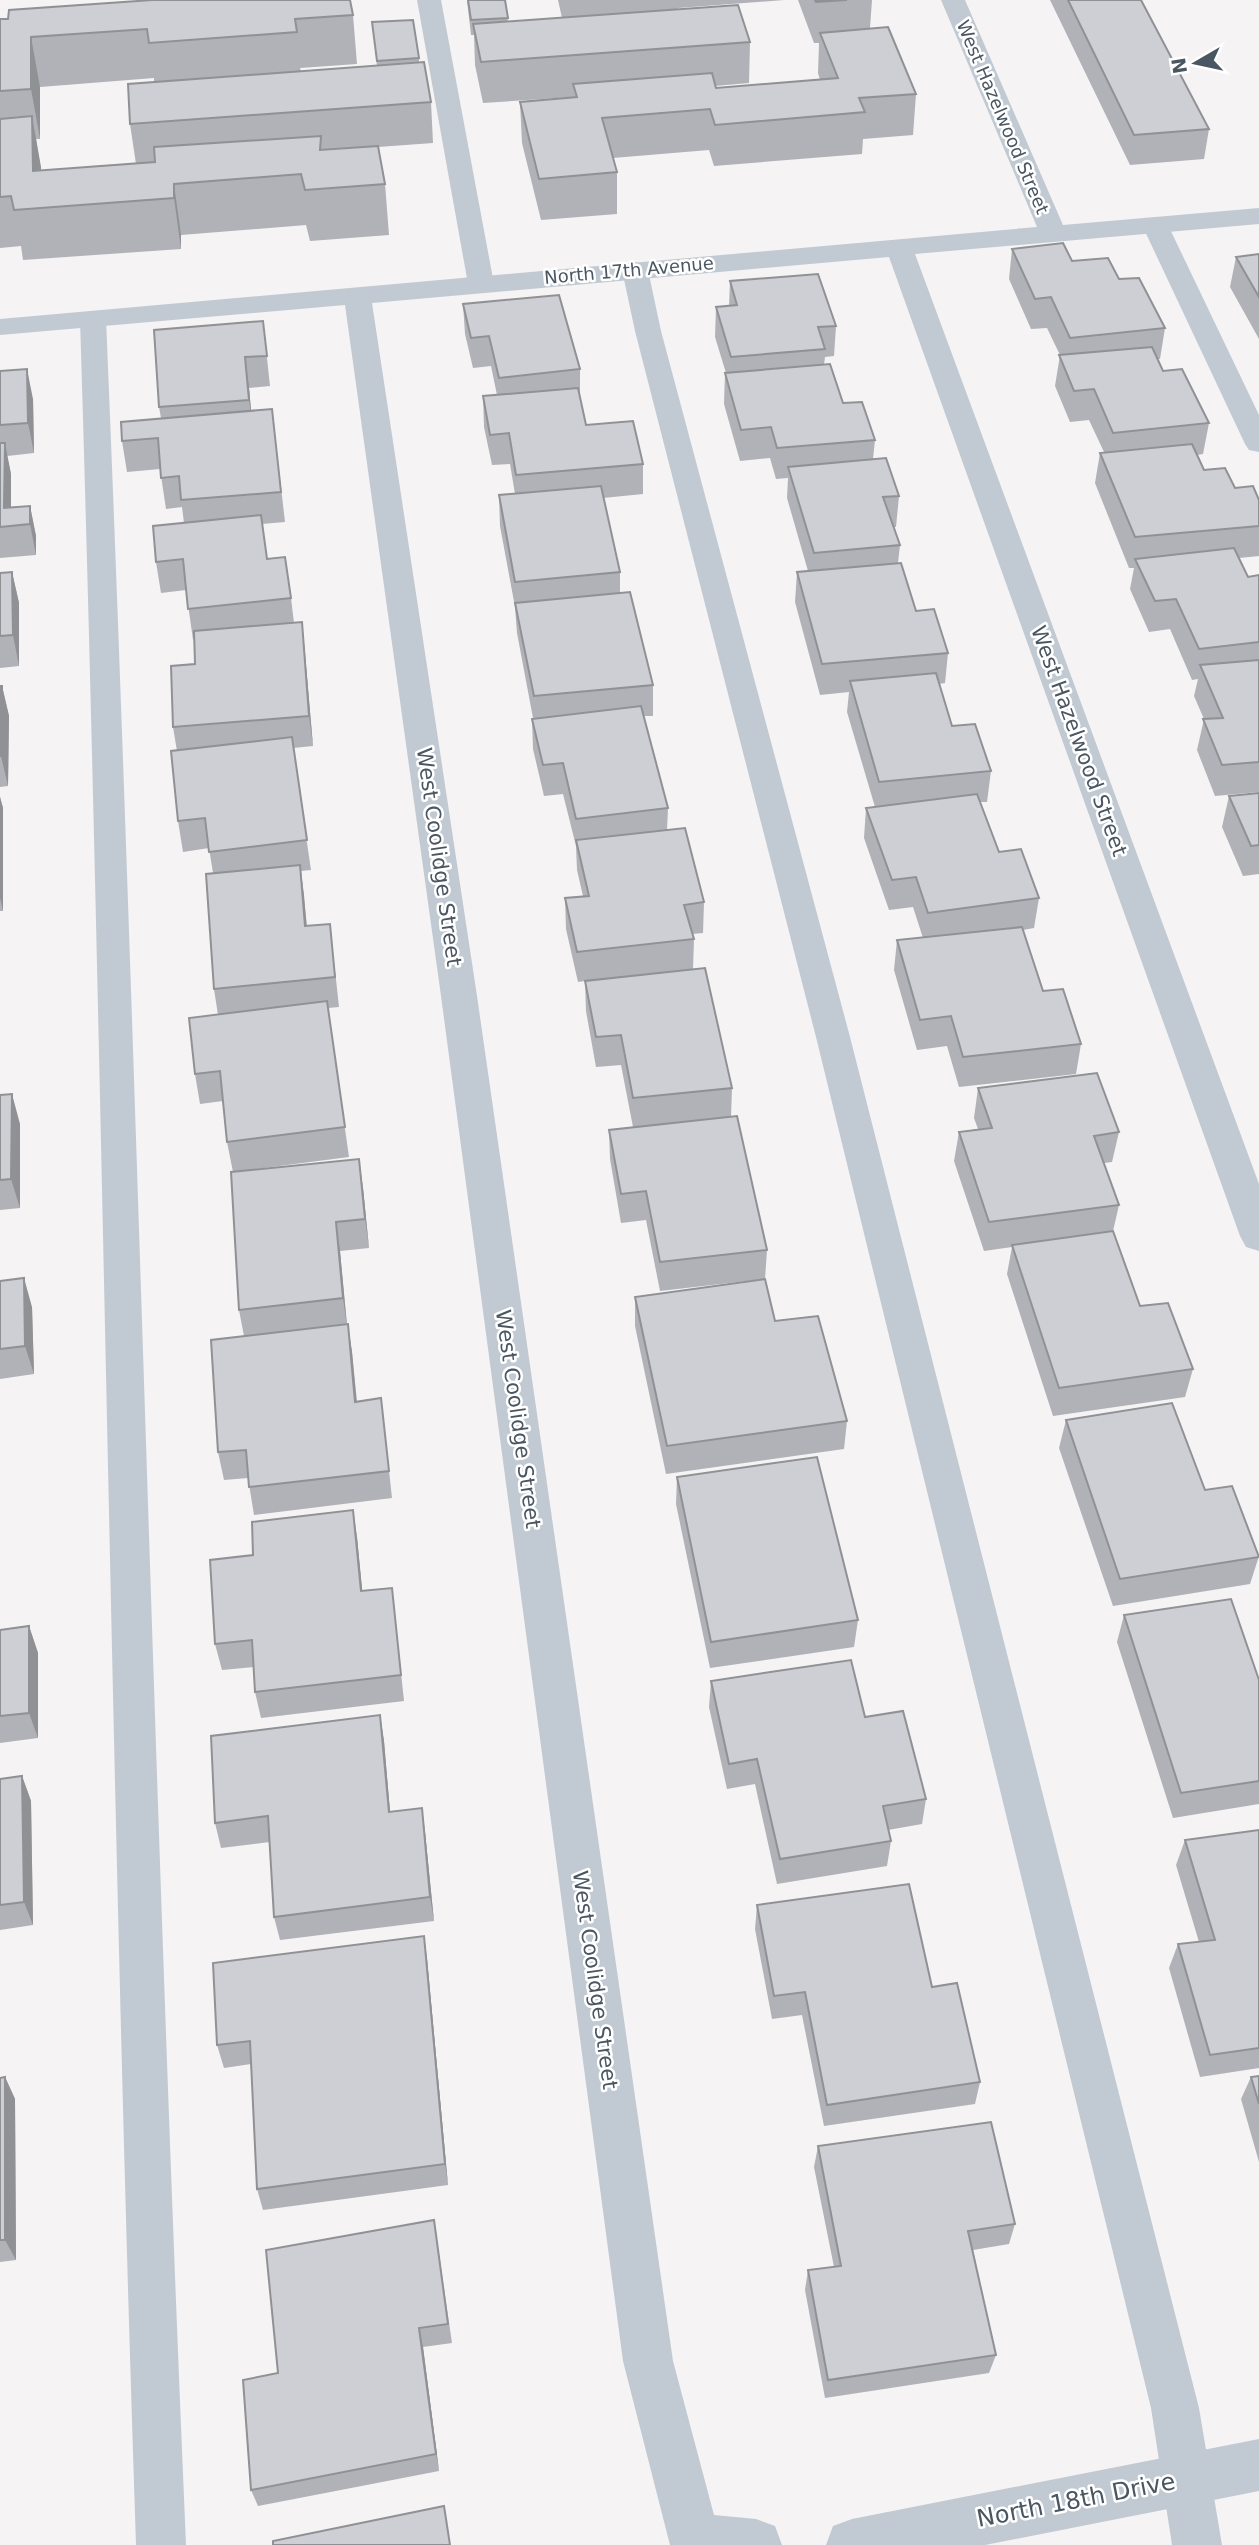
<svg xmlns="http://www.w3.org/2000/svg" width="1259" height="2545" viewBox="0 0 1259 2545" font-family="'DejaVu Sans',sans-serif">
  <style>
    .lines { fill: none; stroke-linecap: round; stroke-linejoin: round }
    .lane { fill: #c1cad2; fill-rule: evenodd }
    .street { fill: #c1cad2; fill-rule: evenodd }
    .wall { fill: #b0b2b7; fill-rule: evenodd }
    .shaded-wall { fill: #909195 }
    .building { fill: #cdcfd5; stroke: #909195; stroke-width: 2 }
    .labels { text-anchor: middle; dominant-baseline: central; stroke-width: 5; stroke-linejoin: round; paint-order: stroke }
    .far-street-label { font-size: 18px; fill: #4a5661; stroke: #fff }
    .street-label { font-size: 21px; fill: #4a5661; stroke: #fff }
    .near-street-label { font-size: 24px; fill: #4a5661; stroke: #fff }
  </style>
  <rect width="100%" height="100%" fill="#f5f3f3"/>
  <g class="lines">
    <path class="lane" d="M 417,0 L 441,0 L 494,284 L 490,290 L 472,290 L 468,284 Z
      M 1155,217 L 1164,220 L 1168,225 L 1259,415 L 1259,452 L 1249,450 L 1245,444 L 1142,225 L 1146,220 Z
      M 635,262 L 644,264 L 648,270 L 661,331 L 850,1037 L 1199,2408 L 1222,2545 L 1172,2545 L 1151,2408 L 816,1037 L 635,331 L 622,270 L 626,264 Z
      M 93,311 L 102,313 L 106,319 C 137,1061 154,1803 186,2545 L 136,2545 C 111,1803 103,1061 80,319 L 84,313 Z"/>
    <path class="street" d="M 941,0 L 965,0 L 1063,225 L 1259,208 L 1259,224 L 915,254 L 1259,1184 L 1259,1251 L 1246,1247 L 1240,1236 L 889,257 L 372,303 L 477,996 L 673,2361 L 714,2515 L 756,2519 L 775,2526 L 782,2545 L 670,2545 L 623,2361 L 441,996 L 345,305 L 0,335 L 0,319 L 1037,227 Z
      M 1259,2439 L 1259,2491 L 985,2545 L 826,2545 L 833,2526 L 852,2519 Z"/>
  </g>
  <path class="wall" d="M 467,0 L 505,0 L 508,22 L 562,18 L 558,0 L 784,0 L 678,8 L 678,9 L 750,42 L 749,83 L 715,86 L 716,88 L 820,80 L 818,73 L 819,43 L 814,43 L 798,0 L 872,0 L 870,28 L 916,94 L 913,135 L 863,139 L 862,154 L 714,166 L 709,150 L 613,158 L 617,172 L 617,214 L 541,220 L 522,143 L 520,102 L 573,98 L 573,97 L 483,103 L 475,65 L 474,35 L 471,35 Z
    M 1050,0 L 1141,0 L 1209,129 L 1204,159 L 1130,165 Z
    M 353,15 L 357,64 L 300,68 L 301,71 L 377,66 L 372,22 L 419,58 L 419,63 L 431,102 L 433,143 L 378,147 L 385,184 L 389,235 L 310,241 L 306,225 L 181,235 L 181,249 L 23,260 L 21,246 L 0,248 L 0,19 ZM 154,78 L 154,82 L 130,124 L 136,164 L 41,171 L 36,139 L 40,139 L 40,87 Z
    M 1012,249 L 1072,261 L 1119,279 L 1165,328 L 1160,359 L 1157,359 L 1163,371 L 1209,423 L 1203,454 L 1197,455 L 1204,470 L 1235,488 L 1259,500 L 1259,556 L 1239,558 L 1248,577 L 1259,575 L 1259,792 L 1215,796 L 1197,750 L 1204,719 L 1194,696 L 1198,679 L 1192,680 L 1170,629 L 1149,632 L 1130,589 L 1134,568 L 1129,568 L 1095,483 L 1100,453 L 1104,452 L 1089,420 L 1070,422 L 1055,386 L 1060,355 L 1047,328 L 1031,329 L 1009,279 Z
    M 1259,254 L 1259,339 L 1230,287 L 1236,257 Z
    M 730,281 L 836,326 L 834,356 L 825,357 L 824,365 L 843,403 L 875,440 L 873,459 L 899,496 L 896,527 L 893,527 L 900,545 L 898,563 L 916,611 L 948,653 L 945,683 L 939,684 L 952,726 L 991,771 L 987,802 L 980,802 L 999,852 L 1039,898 L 1034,928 L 1023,930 L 1043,991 L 1081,1044 L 1076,1074 L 959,1087 L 947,1046 L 917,1050 L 894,970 L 897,940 L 923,938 L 913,907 L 889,910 L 864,838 L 866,808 L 875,807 L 847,712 L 849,692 L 820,695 L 795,602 L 797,572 L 808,571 L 787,498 L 788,478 L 776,479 L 770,458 L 740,461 L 724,404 L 725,373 L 726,373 L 715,337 L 716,307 L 729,306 Z
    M 463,304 L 580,369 L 580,398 L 586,425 L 643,464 L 643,494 L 603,498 L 620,572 L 620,593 L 653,685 L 653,716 L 643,716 L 668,808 L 667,830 L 704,902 L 703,933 L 692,934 L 694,939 L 693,969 L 644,975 L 732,1088 L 731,1117 L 767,1250 L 765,1279 L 660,1291 L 646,1220 L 621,1223 L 610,1159 L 609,1130 L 633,1127 L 621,1065 L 596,1067 L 586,1011 L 585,981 L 578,982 L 566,929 L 565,898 L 583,896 L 577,870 L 576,846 L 563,794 L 544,796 L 533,749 L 532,719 L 533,718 L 517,633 L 515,607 L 500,526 L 499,495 L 515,494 L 510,464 L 492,465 L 484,427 L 483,396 L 497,395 L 491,366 L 473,368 L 465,334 Z
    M 263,321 L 270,386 L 249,388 L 251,411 L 272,409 L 285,522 L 262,524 L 267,559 L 291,598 L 294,623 L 302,622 L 313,746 L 293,748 L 311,870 L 301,871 L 307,926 L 330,924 L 339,1007 L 328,1008 L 349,1157 L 233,1172 L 227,1142 L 223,1101 L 200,1104 L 195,1074 L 218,1015 L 214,989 L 213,873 L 209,848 L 183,852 L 178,821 L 177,751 L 173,727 L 195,664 L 194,639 L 193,640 L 186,590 L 161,593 L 156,562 L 184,523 L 182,507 L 166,509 L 160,469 L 127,472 L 122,441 L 161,418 L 159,407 Z
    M 0,371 L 33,399 L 34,453 L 7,456 L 11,474 L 11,507 L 30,506 L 36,536 L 36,555 L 0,558 Z
    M 12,572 L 19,603 L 19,666 L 0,668 L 0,573 Z
    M 0,686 L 2,686 L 9,716 L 8,786 L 0,787 Z
    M 1259,793 L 1259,874 L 1243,876 L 1222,827 L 1229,796 Z
    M 0,797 L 3,808 L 3,911 L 0,911 Z
    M 978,1088 L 1119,1132 L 1112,1162 L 1104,1163 L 1119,1205 L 1113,1231 L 1140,1306 L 1193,1369 L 1185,1397 L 1053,1416 L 1007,1274 L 1012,1247 L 984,1251 L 954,1161 L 959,1132 L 978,1129 L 974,1118 Z
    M 0,1095 L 20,1124 L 20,1208 L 0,1210 Z
    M 363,1188 L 369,1248 L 340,1251 L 347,1324 L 352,1352 L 357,1401 L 381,1398 L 392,1498 L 254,1515 L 248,1478 L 224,1480 L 218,1452 L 244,1336 L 239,1310 Z
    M 0,1281 L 32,1307 L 34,1374 L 0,1379 Z
    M 635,1297 L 775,1321 L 847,1421 L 844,1449 L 666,1474 L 635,1326 Z
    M 1066,1420 L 1205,1490 L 1259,1556 L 1250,1584 L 1113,1606 L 1059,1448 Z
    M 677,1477 L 858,1620 L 854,1647 L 710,1668 L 676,1504 Z
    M 357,1537 L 362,1591 L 392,1588 L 404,1701 L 261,1718 L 255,1692 L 254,1667 L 222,1670 L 215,1644 L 253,1555 Z
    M 1124,1615 L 1259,1680 L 1259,1804 L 1173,1818 L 1117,1642 Z
    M 29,1626 L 38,1653 L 38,1738 L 0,1743 L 0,1630 Z
    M 711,1681 L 865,1717 L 926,1799 L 922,1824 L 888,1830 L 891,1841 L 887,1866 L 777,1884 L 755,1784 L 727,1789 L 709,1707 Z
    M 380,1715 L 384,1741 L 390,1811 L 425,1832 L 434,1921 L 280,1940 L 274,1917 L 270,1842 L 221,1848 L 215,1823 Z
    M 22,1776 L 31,1801 L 33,1925 L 0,1930 L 0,1779 Z
    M 1259,1830 L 1259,2068 L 1200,2077 L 1169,1968 L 1178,1944 L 1199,1942 L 1176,1865 L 1185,1840 Z
    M 757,1905 L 932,1987 L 980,2082 L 975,2104 L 824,2126 L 802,2015 L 772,2019 L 755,1929 Z
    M 427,1959 L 448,2185 L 263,2210 L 257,2189 L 251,2064 L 224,2068 L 217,2045 Z
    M 1259,2076 L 1259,2162 L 1241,2099 L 1251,2077 Z
    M 5,2077 L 15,2099 L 16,2260 L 0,2262 L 0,2078 Z
    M 818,2146 L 1015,2224 L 1009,2244 L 973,2250 L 996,2355 L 989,2373 L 825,2398 L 805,2290 L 808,2270 L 834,2267 L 814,2167 Z
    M 437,2240 L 452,2343 L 423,2347 L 439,2471 L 258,2506 L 251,2490 L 278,2373 Z"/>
  <path class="shaded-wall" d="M 31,37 L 40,87 L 40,139 L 31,89 Z
    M 32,116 L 41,167 L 42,208 L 33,171 Z
    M 174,184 L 181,235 L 181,249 L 174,198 Z
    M 245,357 L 249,388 L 253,430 L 249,400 Z
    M 27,369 L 33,399 L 34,453 L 28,423 Z
    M 5,443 L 11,474 L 11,526 L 4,508 Z
    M 30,506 L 36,536 L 36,555 L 30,524 Z
    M 12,572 L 19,603 L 19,666 L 13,635 Z
    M 302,622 L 305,653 L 313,746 L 309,716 Z
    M 2,686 L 9,716 L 8,786 L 1,756 Z
    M 0,797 L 3,808 L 3,911 L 0,898 Z
    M 300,865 L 304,895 L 309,956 L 305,926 Z
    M 12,1094 L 20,1124 L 20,1208 L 11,1179 Z
    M 359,1159 L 363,1188 L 369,1248 L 365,1219 Z
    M 336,1222 L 340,1251 L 347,1327 L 343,1298 Z
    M 24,1278 L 32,1307 L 34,1374 L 25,1346 Z
    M 348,1324 L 352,1352 L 359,1430 L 355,1402 Z
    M 353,1510 L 357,1537 L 365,1618 L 361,1591 Z
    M 29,1626 L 38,1653 L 38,1738 L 29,1713 Z
    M 380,1715 L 384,1741 L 392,1836 L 389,1812 Z
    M 22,1776 L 31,1801 L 33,1925 L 24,1902 Z
    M 422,1808 L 425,1832 L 434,1921 L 430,1897 Z
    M 424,1936 L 427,1959 L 448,2185 L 445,2164 Z
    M 5,2077 L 15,2099 L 16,2260 L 5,2240 Z
    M 419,2328 L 423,2347 L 439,2471 L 436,2454 Z"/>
  <path class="building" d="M 152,0 L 350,0 L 353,15 L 295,19 L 297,32 L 149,43 L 147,29 L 31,37 L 31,89 L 0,91 L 0,19 L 8,19 L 9,10 Z
    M 468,0 L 505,0 L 508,18 L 471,20 Z
    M 815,0 L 847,0 L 816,2 Z
    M 1068,0 L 1141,0 L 1209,129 L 1134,135 Z
    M 738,5 L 750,42 L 481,62 L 473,24 Z
    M 413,20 L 419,58 L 377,61 L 372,22 Z
    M 888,27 L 916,94 L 859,98 L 865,112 L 715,125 L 710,109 L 602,118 L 617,172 L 539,179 L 520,102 L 577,97 L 573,84 L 712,73 L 716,88 L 838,78 L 820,33 Z
    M 424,62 L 431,102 L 130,124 L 128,84 Z
    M 32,116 L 33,171 L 155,162 L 154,147 L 321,136 L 320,150 L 378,146 L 385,184 L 305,190 L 301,174 L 174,184 L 174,198 L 14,210 L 11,196 L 0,197 L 0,119 Z
    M 1063,243 L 1072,261 L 1108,258 L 1119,279 L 1139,278 L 1165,328 L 1070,338 L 1051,297 L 1035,299 L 1012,249 Z
    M 1259,254 L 1259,297 L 1236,257 Z
    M 818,274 L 836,326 L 818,327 L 825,349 L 731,357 L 716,307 L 737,305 L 730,281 Z
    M 559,295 L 580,369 L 499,378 L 489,336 L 471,338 L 463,304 Z
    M 263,321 L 267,356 L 245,357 L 249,400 L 159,407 L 154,330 Z
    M 1152,347 L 1163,371 L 1182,369 L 1209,423 L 1113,433 L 1094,389 L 1074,391 L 1059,355 Z
    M 830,364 L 843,403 L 862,402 L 875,440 L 777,448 L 771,427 L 741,430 L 725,373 Z
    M 27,369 L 28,423 L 0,425 L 0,371 Z
    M 578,388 L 586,425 L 633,421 L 643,464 L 516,475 L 509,433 L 490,435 L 483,396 Z
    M 272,409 L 281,492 L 181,500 L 179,476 L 161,478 L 158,438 L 122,441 L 121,422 Z
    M 0,443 L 5,443 L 4,508 L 30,506 L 30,524 L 0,527 Z
    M 1192,444 L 1204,470 L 1225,468 L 1235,488 L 1253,486 L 1259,500 L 1259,526 L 1135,537 L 1100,453 Z
    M 886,458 L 899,496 L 883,497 L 900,545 L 814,553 L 788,467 Z
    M 601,486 L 620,572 L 515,582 L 499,495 Z
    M 261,515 L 267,559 L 285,557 L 291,598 L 188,609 L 183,559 L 156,562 L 153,526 Z
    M 1234,548 L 1248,577 L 1259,575 L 1259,642 L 1199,649 L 1176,599 L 1155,601 L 1135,559 Z
    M 901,563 L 916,611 L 934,609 L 948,653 L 822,664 L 797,572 Z
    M 12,572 L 13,635 L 0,636 L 0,573 Z
    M 630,592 L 653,685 L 534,696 L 515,603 Z
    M 302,622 L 309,716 L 173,727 L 171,666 L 195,664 L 194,631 Z
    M 1259,660 L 1259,762 L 1222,765 L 1203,719 L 1223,718 L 1200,665 Z
    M 936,673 L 952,726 L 975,724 L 991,771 L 879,782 L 850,681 Z
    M 0,686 L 2,686 L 1,756 L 0,756 Z
    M 641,706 L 668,808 L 576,819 L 563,763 L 543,765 L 532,719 Z
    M 292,737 L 307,840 L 209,852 L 205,818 L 178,821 L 171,751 Z
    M 1259,793 L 1259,845 L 1251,846 L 1229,796 Z
    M 977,794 L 999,852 L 1021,849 L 1039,898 L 928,913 L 916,877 L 892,880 L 866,808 Z
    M 685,828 L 704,902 L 684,905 L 694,939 L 577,952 L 565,898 L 589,896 L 576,840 Z
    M 300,865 L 305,926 L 330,924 L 335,977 L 214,989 L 206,874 Z
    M 1022,927 L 1043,991 L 1063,989 L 1081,1044 L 963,1057 L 951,1016 L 920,1020 L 897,940 Z
    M 705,968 L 732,1088 L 633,1098 L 621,1035 L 596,1037 L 585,981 Z
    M 327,1001 L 345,1127 L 227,1142 L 220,1071 L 195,1074 L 189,1018 Z
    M 1097,1073 L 1119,1132 L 1094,1136 L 1119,1205 L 989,1222 L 959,1132 L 992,1128 L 978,1088 Z
    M 12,1094 L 11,1179 L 0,1180 L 0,1095 Z
    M 737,1116 L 767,1250 L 660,1262 L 646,1191 L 621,1194 L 609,1130 Z
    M 359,1159 L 365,1219 L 336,1222 L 343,1298 L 239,1310 L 231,1172 Z
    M 1113,1231 L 1140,1306 L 1168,1303 L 1193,1369 L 1059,1388 L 1012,1245 Z
    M 24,1278 L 25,1346 L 0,1349 L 0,1281 Z
    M 765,1279 L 775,1321 L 818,1316 L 847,1421 L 667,1446 L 635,1297 Z
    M 348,1324 L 355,1402 L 381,1398 L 389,1471 L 249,1487 L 246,1450 L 218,1452 L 211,1340 Z
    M 1172,1403 L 1205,1490 L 1232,1486 L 1259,1557 L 1120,1579 L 1066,1420 Z
    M 817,1457 L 858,1620 L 711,1642 L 677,1477 Z
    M 353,1510 L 361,1591 L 392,1588 L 401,1675 L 255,1692 L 252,1640 L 215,1644 L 210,1560 L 253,1555 L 252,1522 Z
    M 1231,1599 L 1259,1680 L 1259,1781 L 1181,1793 L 1124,1615 Z
    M 29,1626 L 29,1713 L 0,1716 L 0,1630 Z
    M 851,1660 L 865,1717 L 903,1711 L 926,1799 L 883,1806 L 891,1841 L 780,1859 L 757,1759 L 729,1764 L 711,1681 Z
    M 380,1715 L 389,1812 L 422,1808 L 430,1897 L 274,1917 L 268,1816 L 215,1823 L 211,1736 Z
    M 22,1776 L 24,1902 L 0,1905 L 0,1779 Z
    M 1259,1830 L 1259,2048 L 1210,2055 L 1178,1944 L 1215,1940 L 1185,1840 Z
    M 909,1884 L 932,1987 L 957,1983 L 980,2082 L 827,2105 L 805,1992 L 774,1996 L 757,1905 Z
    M 424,1936 L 445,2164 L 257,2189 L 250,2041 L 217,2045 L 213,1963 Z
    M 1259,2076 L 1259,2104 L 1251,2077 Z
    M 5,2077 L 5,2240 L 0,2240 L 0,2078 Z
    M 991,2122 L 1015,2224 L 968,2231 L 996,2355 L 828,2380 L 808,2270 L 841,2266 L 818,2146 Z
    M 434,2220 L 448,2324 L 419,2328 L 436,2454 L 251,2490 L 243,2380 L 278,2373 L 266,2250 Z
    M 444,2506 L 450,2545 L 273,2545 L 273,2541 Z"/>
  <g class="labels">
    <g class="far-street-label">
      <text transform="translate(1003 117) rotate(67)">West Hazelwood Street</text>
      <text transform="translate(629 270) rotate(-5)">North 17th Avenue</text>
    </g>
    <g class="street-label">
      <text transform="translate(1079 741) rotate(70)">West Hazelwood Street</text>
      <text transform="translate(439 857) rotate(82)">West Coolidge Street</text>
      <text transform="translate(518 1419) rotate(82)">West Coolidge Street</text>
      <text transform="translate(595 1980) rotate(82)">West Coolidge Street</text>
    </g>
    <g class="near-street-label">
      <text transform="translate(1076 2500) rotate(-11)">North 18th Drive</text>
    </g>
  </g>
  <g transform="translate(1196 63) rotate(261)" stroke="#ffffff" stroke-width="5" paint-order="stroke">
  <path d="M0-5L12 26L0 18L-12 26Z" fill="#4a5661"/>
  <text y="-10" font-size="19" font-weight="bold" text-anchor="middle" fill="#4a5661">N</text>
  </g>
</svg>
